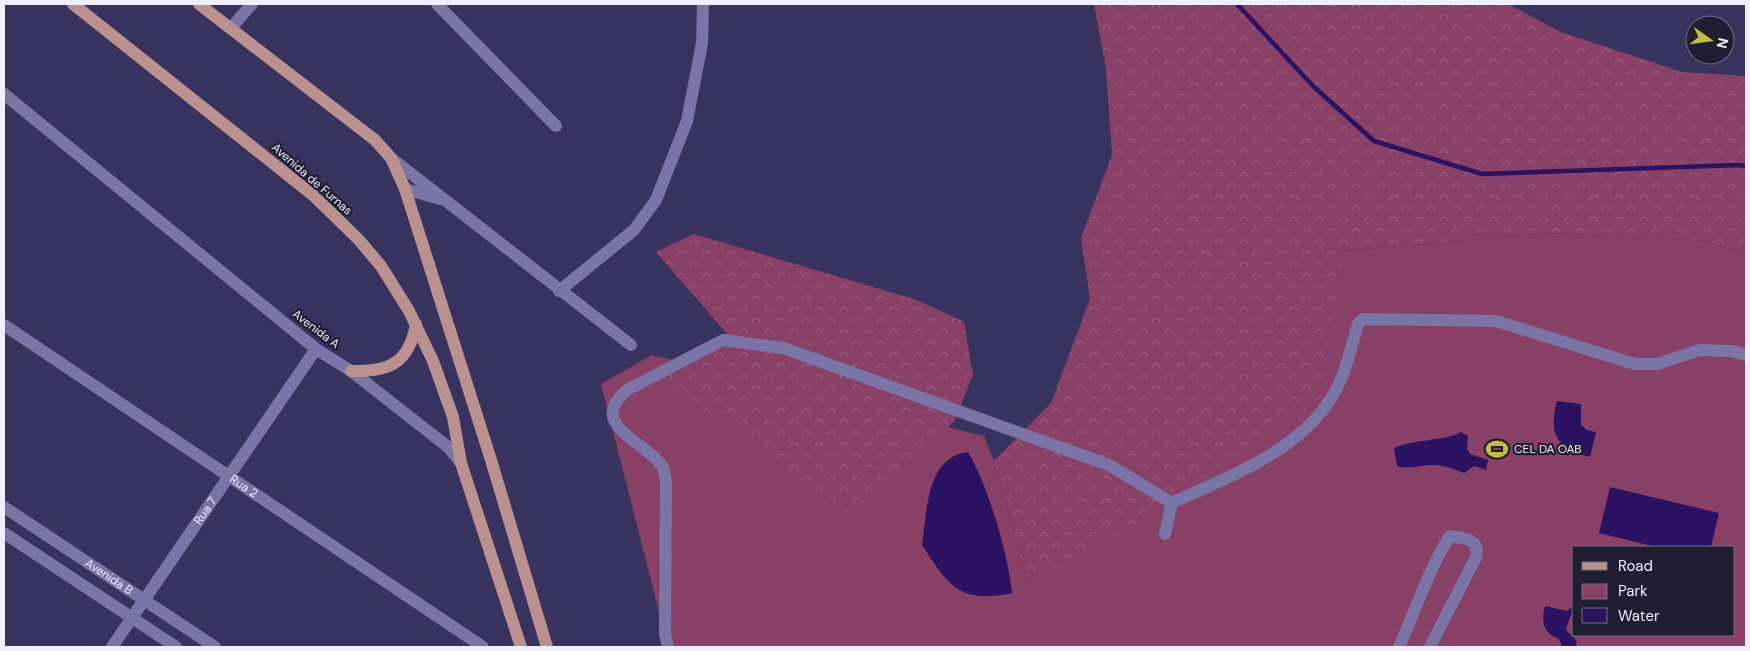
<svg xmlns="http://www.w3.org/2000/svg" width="1750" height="651" viewBox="0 0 1750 651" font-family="'DM Sans',sans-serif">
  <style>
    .green { fill: #884067; fill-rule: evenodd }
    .forest { fill: url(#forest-crowns) }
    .water { fill: #2a1162 }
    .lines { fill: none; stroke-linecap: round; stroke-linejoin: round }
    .stream { stroke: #2a1162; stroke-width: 4.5 }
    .minor { stroke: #7b75a7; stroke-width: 12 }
    .major { stroke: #bb918f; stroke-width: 12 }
    .labels { text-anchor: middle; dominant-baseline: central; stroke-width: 4.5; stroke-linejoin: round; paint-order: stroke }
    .street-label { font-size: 12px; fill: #f0effb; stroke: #201d32 }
    .poi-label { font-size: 12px; fill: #f0effb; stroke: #201d32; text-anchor: start }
  </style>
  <defs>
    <pattern id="forest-crowns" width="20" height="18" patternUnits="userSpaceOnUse" patternTransform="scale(1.25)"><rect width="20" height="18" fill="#884067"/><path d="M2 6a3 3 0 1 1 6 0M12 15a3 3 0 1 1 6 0" fill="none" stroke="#995c7e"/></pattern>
  </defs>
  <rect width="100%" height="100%" fill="#38325e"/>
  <path class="green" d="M 1550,233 L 1707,241 L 1746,255 L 1746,647 L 668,647 L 601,384 L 652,355 L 984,436 L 994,461 L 1028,585 L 1321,397 L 1343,251 ZM 1574,547 L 1734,547 L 1734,635 L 1574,635 Z"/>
  <path class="forest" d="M 1094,4 L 1508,4 L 1561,32 L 1682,72 L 1746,76 L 1746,255 L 1707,241 L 1550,233 L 1343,251 L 1322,397 L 1167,505 L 1028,585 L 994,461 L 1051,403 L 1090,299 L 1081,238 L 1112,155 L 1106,69 Z
    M 694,234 L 917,300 L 964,322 L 973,375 L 954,422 L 847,512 L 658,375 L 727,334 L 656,252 Z"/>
  <path class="water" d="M 1557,401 L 1581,404 L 1581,425 L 1587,430 L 1596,432 L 1590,457 C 1557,447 1548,436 1557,401 Z
    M 1461,432 L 1468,436 L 1467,449 L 1470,454 L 1488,460 L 1486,470 L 1474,466 L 1464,473 C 1453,469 1444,465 1433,465 C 1420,465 1409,470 1397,466 L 1394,448 C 1415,439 1446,441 1461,432 Z
    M 968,452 C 988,485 1008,554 1012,593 C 959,604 949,586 922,545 C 927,512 926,457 968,452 Z
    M 1610,487 L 1719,513 L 1711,547 L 1656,547 L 1599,533 Z
    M 1545,606 L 1567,611 L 1573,606 L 1574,615 L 1570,617 L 1566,630 L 1577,641 L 1575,647 L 1562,647 L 1559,639 C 1543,633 1541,622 1545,606 Z"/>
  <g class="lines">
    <path class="stream" d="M 1237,4 L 1313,86 L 1374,141 L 1482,174 L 1738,165 L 1746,166"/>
    <g class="minor">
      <path d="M 437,4 L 556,126"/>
      <path d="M 231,28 L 252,4"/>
      <path d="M 4,94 L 316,349 L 351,371 L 448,447 L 461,463"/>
      <path d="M 391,158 L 631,345"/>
      <path d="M 405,189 L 440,199"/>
      <path d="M 559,291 L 634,230 L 656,200 L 687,121 L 702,43 L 703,4"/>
      <path id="s1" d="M 4,325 L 483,647"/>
      <path id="s2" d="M 4,507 L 215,647"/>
      <path d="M 4,533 L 176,647"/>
      <path d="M 1165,534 L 1172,503 C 1232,475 1307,449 1338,386 C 1347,368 1352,344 1358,324 L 1363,319 L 1496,321 L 1635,364 L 1657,364 L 1700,350 L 1732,351 L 1746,355"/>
      <path id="s3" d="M 112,647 L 316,349"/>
      <path d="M 668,647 L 665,634 L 666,481 C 665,477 665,470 662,466 C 644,440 586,425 627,390 L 723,340 L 783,348 L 1109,465 L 1172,503"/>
      <path d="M 1399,647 C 1416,610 1428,570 1450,536 C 1464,538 1481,539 1476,557 L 1430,647"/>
    </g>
    <path class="major" d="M 73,4 L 314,196 L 359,240 L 381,266 L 409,311 L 433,361 L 453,417 L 461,463 L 521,647
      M 199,4 L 375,140 L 391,158 L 405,189 L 491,460 L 547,647
      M 351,371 C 388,372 409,364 416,324"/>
  </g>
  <defs>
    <g id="stadium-bare" transform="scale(1.725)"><path d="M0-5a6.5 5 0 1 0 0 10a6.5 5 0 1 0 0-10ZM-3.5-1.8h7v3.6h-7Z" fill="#c0be41" stroke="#201d32" stroke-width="2.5" paint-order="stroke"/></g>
  </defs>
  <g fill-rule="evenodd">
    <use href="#stadium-bare" x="1497" y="449"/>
  </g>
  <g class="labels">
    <g class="street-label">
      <text transform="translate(312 179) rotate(41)">Avenida de Furnas</text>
      <text transform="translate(316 329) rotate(37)">Avenida A</text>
      <text stroke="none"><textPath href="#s1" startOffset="289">Rua 2</textPath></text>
      <text stroke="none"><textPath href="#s3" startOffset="165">Rua 7</textPath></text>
      <text stroke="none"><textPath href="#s2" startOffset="126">Avenida B</textPath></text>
    </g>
    <g class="poi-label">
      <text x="1514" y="449">CEL DA OAB</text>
    </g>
  </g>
  <rect width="1750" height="651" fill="none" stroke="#f0effb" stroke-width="10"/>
  <rect x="1572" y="546" width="162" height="90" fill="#201d32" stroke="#737182"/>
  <rect x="1582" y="562" width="25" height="8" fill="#bb918f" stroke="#737182"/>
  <text x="1618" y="571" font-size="15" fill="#f0effb">Road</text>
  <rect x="1582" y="584" width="25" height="15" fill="#884067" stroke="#737182"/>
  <text x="1618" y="596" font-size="15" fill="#f0effb">Park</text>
  <rect x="1582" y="608" width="25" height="15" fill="#2a1162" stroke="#737182"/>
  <text x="1618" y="621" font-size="15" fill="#f0effb">Water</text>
  <g transform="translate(1710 40) rotate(104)"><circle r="24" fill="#201d32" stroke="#737182"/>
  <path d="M0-4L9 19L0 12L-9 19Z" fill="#c0be41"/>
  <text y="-8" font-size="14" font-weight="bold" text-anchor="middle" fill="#f0effb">N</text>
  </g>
</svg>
